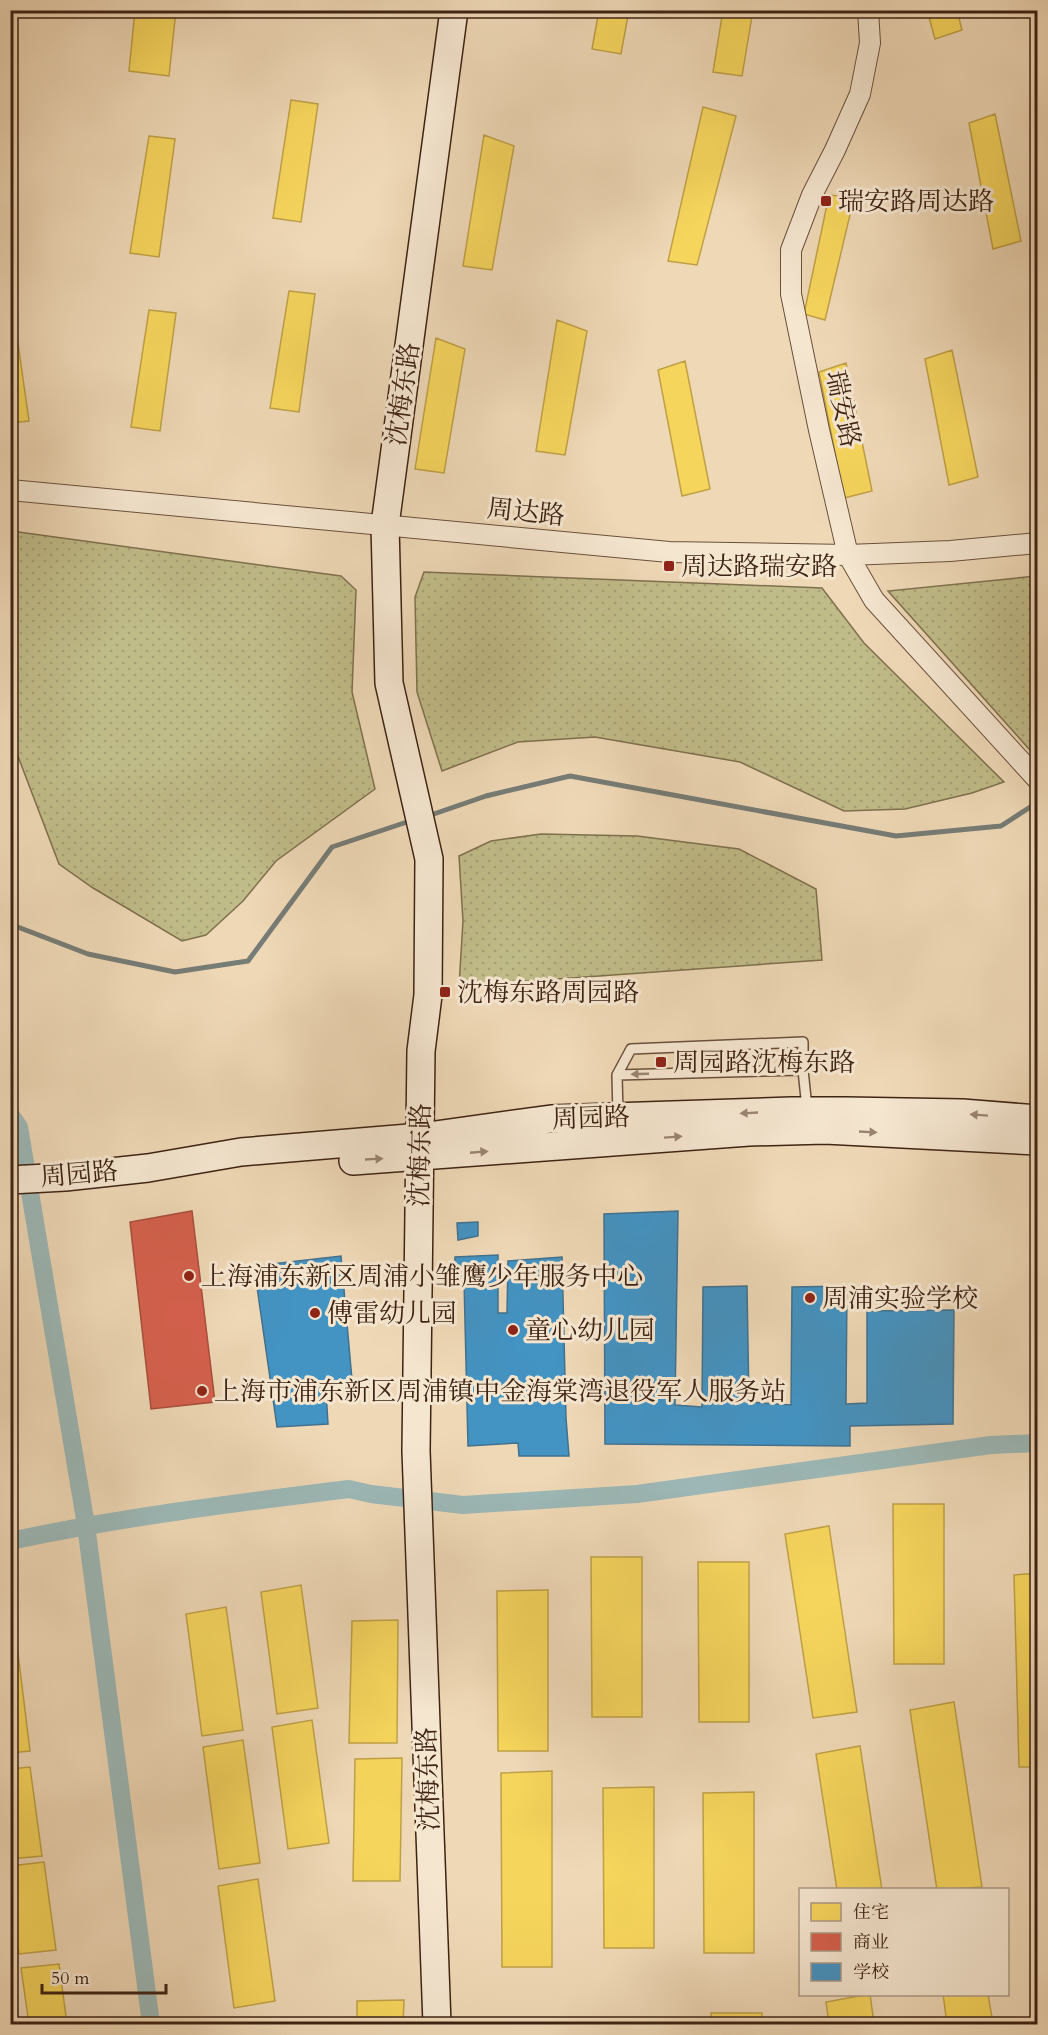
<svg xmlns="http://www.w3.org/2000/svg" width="1048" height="2035" viewBox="0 0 1048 2035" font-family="Cardo,'Noto Serif SC',serif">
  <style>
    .park { fill: url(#park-dots); stroke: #7f704e; stroke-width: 1.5 }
    .homes { fill: #f6d55c; stroke: #bfa046; stroke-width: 1.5 }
    .shops { fill: #d6604d; stroke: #a84e3c; stroke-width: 1.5 }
    .schools { fill: #4393c3; stroke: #42718e; stroke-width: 1.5 }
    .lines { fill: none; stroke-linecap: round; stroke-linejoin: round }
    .stream { stroke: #767c76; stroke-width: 5 }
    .canal { stroke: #9cb8b7; stroke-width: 18 }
    .lane-casing { stroke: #6a503c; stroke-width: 12 }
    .street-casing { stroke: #6a503c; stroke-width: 22 }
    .secondary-casing { stroke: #3e2314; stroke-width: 30 }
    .lane { stroke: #f5e6d0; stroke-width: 9 }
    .street { stroke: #f5e6d0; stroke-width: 20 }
    .secondary { stroke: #f5e6d0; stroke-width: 27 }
    .oneway { fill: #9a8472 }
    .poi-dot { fill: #8f2418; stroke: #f5e6d0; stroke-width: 2 }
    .labels { text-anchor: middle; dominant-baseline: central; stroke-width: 6; stroke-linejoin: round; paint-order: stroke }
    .poi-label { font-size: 26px; fill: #3e2314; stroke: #f5e6d0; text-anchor: start }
    .street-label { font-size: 26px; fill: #3e2314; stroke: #f5e6d0 }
  </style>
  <defs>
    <pattern id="park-dots" width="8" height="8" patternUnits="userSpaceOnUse" patternTransform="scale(1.5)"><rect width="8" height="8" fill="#c0bc89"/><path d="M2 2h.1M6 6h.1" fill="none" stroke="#a6a175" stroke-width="1.8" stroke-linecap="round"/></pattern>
  </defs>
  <rect width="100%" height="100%" fill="#efd8b6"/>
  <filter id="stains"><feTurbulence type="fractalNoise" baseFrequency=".00333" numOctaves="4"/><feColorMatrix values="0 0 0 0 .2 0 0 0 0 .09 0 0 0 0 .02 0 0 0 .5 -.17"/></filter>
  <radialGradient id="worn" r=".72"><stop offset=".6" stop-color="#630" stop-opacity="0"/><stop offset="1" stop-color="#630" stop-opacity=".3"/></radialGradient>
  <path class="park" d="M 11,531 L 341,576 L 356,590 L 352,692 L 375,789 L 276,861 L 243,901 L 206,935 L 182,941 L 93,888 L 59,864 L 11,738 Z
    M 424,572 L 822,588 L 864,643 L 1004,782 L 972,793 L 905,809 L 844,811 L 740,762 L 595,737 L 518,742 L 442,771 L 417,692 L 415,597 Z
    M 1037,576 L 1038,576 L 1037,758 L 888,591 Z
    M 541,834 L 637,836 L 739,849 L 816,889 L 822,960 L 459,986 L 463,921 L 459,856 L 491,841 Z"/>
  <path class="homes" d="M 135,10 L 176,10 L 169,76 L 129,71 Z
    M 599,10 L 629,10 L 621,54 L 592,49 Z
    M 723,10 L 753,10 L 742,76 L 713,72 Z
    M 927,10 L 957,10 L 962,30 L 935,39 Z
    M 291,100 L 318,104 L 301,222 L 273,218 Z
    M 703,107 L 736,116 L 697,265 L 668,261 Z
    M 995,114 L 1021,241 L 993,249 L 969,123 Z
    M 484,135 L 514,146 L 492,270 L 463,266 Z
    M 149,136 L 175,139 L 159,257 L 130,253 Z
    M 829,195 L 854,198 L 825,320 L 804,314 Z
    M 10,287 L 29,421 L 10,423 Z
    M 289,291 L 315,294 L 299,412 L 270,408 Z
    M 149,310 L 176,313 L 160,431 L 131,427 Z
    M 557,320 L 587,331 L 565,455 L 536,451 Z
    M 436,338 L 465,349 L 444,473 L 415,469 Z
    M 952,350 L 978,477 L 949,485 L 925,359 Z
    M 685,361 L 710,489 L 682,496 L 658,370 Z
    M 846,363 L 872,491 L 844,498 L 819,372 Z
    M 893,1504 L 944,1504 L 944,1664 L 894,1664 Z
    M 829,1526 L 857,1712 L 813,1718 L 785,1534 Z
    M 591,1557 L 642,1557 L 642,1717 L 592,1717 Z
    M 698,1562 L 749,1562 L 749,1722 L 699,1722 Z
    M 1038,1573 L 1038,1767 L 1019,1767 L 1014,1575 Z
    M 301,1585 L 318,1708 L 277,1714 L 261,1592 Z
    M 548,1590 L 548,1751 L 498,1751 L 497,1591 Z
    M 226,1607 L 243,1730 L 202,1736 L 186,1614 Z
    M 398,1620 L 397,1743 L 349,1743 L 352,1621 Z
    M 10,1629 L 15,1629 L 30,1751 L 10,1753 Z
    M 954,1702 L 982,1887 L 937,1890 L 910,1710 Z
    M 312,1720 L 329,1843 L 288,1849 L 272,1727 Z
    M 243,1740 L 260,1863 L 219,1869 L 203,1747 Z
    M 860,1746 L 882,1890 L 837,1890 L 816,1754 Z
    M 402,1758 L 400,1881 L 353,1881 L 355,1759 Z
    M 30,1767 L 42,1856 L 10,1859 L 10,1769 Z
    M 552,1771 L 552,1967 L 502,1967 L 501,1773 Z
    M 654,1787 L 654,1948 L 604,1948 L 603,1788 Z
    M 754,1792 L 754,1953 L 704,1953 L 703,1793 Z
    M 44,1862 L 56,1950 L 19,1954 L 10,1896 L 10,1866 Z
    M 258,1879 L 275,2001 L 234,2008 L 218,1886 Z
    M 59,1964 L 67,2024 L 29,2024 L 21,1968 Z
    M 870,1994 L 874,2024 L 829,2024 L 826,2002 Z
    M 943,1994 L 988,1994 L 993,2024 L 947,2024 Z
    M 404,2000 L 403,2024 L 357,2024 L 357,2001 Z
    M 711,2013 L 762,2013 L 762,2024 L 712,2024 Z"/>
  <path class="shops" d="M 192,1211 L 215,1402 L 151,1409 L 130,1222 Z"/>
  <path class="schools" d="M 678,1211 L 675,1405 L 702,1407 L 703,1287 L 747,1286 L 749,1402 L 791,1405 L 792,1287 L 847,1286 L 846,1404 L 867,1403 L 867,1311 L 954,1310 L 953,1424 L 850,1426 L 850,1446 L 605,1444 L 604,1214 Z
    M 478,1222 L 478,1236 L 458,1240 L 457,1223 Z
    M 498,1255 L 498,1313 L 507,1313 L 508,1261 L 562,1257 L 566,1418 L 569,1456 L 519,1456 L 518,1443 L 468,1446 L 464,1280 L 454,1278 L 455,1257 Z
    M 341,1256 L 353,1391 L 326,1391 L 328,1424 L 277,1427 L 254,1266 Z"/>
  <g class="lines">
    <path class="stream" d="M 428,816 L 486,796 L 570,776 L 896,836 L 1001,826 L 1038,802
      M 10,924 L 88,954 L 175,972 L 248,961 L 332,847 L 413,820"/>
    <path class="canal" d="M 10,1114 L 19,1127 L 86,1525 L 151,2024
      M 10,1541 C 123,1517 235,1503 349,1489 L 371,1494 L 463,1505 L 637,1494 L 991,1445 L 1038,1443"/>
    <g class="lane-casing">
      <path id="lane" d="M 617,1075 L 803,1070
        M 618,1115 L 617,1075 L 631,1049 L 803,1042 L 803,1070 L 807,1108"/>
    </g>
    <g class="street-casing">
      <path id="street" d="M 868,10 L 870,43 L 860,94 L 835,150 L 812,195 L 791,250 L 791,294 L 819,430 L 848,555 L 874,600 L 1038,780
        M 10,490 L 669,552 L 848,555 L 950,551 L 1038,543"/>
    </g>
    <g class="secondary-casing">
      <path id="secondary" d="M 353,1161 L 749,1132 L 825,1130 L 1038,1141
        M 10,1180 L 65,1177 L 148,1168 L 241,1152 L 421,1137 L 551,1119 L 791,1111 L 846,1111 L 962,1113 L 1038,1119
        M 437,2024 L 416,1451 L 421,1051 L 428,995 L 429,859 L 389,683 L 385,525 L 454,10"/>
    </g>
    <use href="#lane" class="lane"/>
    <use href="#street" class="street"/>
    <use href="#secondary" class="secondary"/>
  </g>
  <defs><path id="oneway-solid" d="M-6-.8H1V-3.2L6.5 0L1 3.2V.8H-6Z" transform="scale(1.5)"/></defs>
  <g class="oneway">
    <use href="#oneway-solid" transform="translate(640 1074) rotate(178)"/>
    <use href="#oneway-solid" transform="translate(749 1113) rotate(177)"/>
    <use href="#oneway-solid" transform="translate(979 1115) rotate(-176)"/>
    <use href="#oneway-solid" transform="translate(868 1132) rotate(3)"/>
    <use href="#oneway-solid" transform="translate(673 1137) rotate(-4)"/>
    <use href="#oneway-solid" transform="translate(479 1152) rotate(-5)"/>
    <use href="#oneway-solid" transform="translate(374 1159) rotate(-3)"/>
  </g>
  <g class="poi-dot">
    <rect x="820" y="195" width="12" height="12" rx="3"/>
    <rect x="663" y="560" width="12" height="12" rx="3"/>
    <rect x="439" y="986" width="12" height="12" rx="3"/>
    <rect x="655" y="1056" width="12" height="12" rx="3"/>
    <circle cx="189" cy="1276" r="6"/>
    <circle cx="810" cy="1298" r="6"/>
    <circle cx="315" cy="1313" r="6"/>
    <circle cx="513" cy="1330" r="6"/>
    <circle cx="202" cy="1391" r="6"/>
  </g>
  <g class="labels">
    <g class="poi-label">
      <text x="838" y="201">瑞安路周达路</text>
      <text x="681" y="566">周达路瑞安路</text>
      <text x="457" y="992">沈梅东路周园路</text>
      <text x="673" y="1062">周园路沈梅东路</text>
      <text x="201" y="1276">上海浦东新区周浦小雏鹰少年服务中心</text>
      <text x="822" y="1298">周浦实验学校</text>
      <text x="327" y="1313">傅雷幼儿园</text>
      <text x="525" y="1330">童心幼儿园</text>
      <text x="214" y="1391">上海市浦东新区周浦镇中金海棠湾退役军人服务站</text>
    </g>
    <g class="street-label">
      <text transform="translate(403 394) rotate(-82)">沈梅东路</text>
      <text transform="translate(843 409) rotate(78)">瑞安路</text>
      <text transform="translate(526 512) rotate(6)">周达路</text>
      <text transform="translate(591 1118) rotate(-2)">周园路</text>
      <text transform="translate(420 1155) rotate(-89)">沈梅东路</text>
      <text transform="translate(79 1174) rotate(-5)">周园路</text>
      <text transform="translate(428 1779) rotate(-92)">沈梅东路</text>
    </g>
  </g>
  <rect width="1048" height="2035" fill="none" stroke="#efd8b6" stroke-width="36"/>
  <rect x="12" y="12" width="1024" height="2011" fill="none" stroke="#3e2314" stroke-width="3"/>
  <rect x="18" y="18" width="1012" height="1999" fill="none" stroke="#3e2314" stroke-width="1.5"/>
  <rect x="799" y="1888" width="210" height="108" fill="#f5e6d0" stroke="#ac9885" stroke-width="1.5"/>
  <rect x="811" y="1903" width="30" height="18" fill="#f6d55c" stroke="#ac9885" stroke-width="1.5"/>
  <text x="853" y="1918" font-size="18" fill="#3e2314">住宅</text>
  <rect x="811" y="1933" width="30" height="18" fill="#d6604d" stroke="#ac9885" stroke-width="1.5"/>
  <text x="853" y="1948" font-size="18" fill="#3e2314">商业</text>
  <rect x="811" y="1963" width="30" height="18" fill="#4393c3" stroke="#ac9885" stroke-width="1.5"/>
  <text x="853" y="1978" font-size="18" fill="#3e2314">学校</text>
  <path d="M42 1984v9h124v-9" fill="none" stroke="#3e2314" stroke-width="3"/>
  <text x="51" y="1984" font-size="18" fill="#3e2314" stroke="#f5e6d0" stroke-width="4.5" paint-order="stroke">50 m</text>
  <rect width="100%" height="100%" filter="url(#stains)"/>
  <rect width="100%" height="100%" fill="url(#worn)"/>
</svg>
